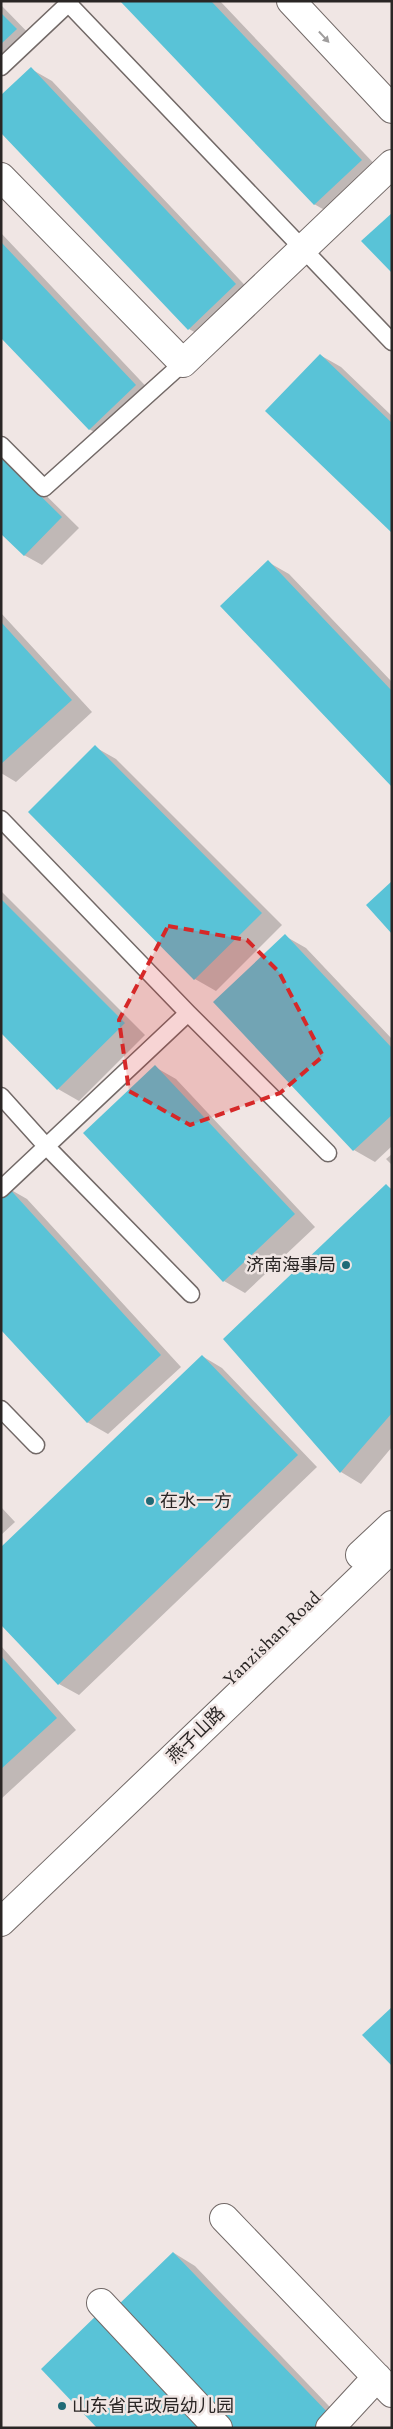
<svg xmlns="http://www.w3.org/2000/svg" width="393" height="2429" viewBox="0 0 393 2429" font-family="Spectral,'Noto Sans SC',serif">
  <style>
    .shadow { fill: #0003 }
    .building { fill: #59c3d7 }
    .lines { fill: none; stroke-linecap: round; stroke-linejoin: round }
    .service-casing { stroke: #726967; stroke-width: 19 }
    .minor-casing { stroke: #726967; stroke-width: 30 }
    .tertiary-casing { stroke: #726967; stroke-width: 30 }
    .secondary-casing { stroke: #726967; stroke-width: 30 }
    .service { stroke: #fff; stroke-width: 16 }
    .minor { stroke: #fff; stroke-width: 28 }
    .tertiary { stroke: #fff; stroke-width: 28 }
    .secondary { stroke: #fff; stroke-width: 28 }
    .oneway { fill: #9f9d9d }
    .marked { fill: #d62828; fill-opacity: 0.2; stroke: #d62828; stroke-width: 4; stroke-dasharray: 10 6; stroke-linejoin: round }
    .poi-dot { fill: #216a76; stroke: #f0e6e4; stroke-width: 2 }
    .labels { text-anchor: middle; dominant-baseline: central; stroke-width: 5; stroke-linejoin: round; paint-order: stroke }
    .poi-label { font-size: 18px; fill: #2a2625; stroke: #f0e6e4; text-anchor: start }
    .street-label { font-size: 18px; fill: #2a2625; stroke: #f0e6e4 }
  </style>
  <rect width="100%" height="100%" fill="#f0e6e4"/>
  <path class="shadow" d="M 122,1 L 220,1 L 382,172 L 335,216 L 314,204 Z
    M 1,5 L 37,42 L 1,75 Z
    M 31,69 L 52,81 L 256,297 L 210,341 L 189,329 Z
    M 1,233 L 156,397 L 110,441 L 89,429 L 1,336 Z
    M 320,355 L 341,367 L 392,416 L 392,532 Z
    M 1,451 L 79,528 L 42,565 L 24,555 L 1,532 Z
    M 268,562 L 289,574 L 392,682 L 392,786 Z
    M 1,613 L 92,712 L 16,782 L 1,773 Z
    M 95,747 L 116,759 L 282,925 L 216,991 L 195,979 Z
    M 1,891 L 145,1035 L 79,1101 L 58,1089 L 1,1032 Z
    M 285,936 L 306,948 L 392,1039 L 392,1146 L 375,1162 L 354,1150 Z
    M 155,1067 L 176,1079 L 315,1227 L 245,1293 L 224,1281 Z
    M 392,1154 L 392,1165 L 386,1159 Z
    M 386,1186 L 392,1189 L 392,1447 L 361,1484 L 341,1472 L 225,1339 Z
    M 6,1187 L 27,1199 L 181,1367 L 108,1434 L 87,1422 Z
    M 202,1356 L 222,1368 L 317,1467 L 79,1695 L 59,1684 Z
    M 1,1507 L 15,1522 L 1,1535 Z
    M 1,1646 L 76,1730 L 1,1799 Z
    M 174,2253 L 195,2266 L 350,2428 L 232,2428 Z"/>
  <path class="building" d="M 120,1 L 211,1 L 362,160 L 314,205 Z
    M 1,13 L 17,29 L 1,44 Z
    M 31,67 L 236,284 L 188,330 L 1,133 L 1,95 Z
    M 392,213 L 392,273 L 361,241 Z
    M 1,242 L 136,385 L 89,430 L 1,338 Z
    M 320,354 L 392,423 L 392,533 L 265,411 Z
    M 1,457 L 62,517 L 24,556 L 1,534 Z
    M 268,560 L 392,691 L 392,787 L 220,606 Z
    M 1,622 L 72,700 L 1,764 Z
    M 95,745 L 262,913 L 194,980 L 28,812 Z
    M 392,881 L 392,934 L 366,905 Z
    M 1,899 L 125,1023 L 57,1090 L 1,1033 Z
    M 285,934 L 392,1048 L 392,1115 L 353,1151 L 213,1002 Z
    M 155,1065 L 295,1214 L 223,1282 L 83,1133 Z
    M 386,1184 L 392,1190 L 392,1413 L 340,1473 L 223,1339 Z
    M 6,1185 L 161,1355 L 87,1423 L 1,1330 L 1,1189 Z
    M 202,1355 L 298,1455 L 58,1685 L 1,1625 L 1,1547 Z
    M 1,1656 L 57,1718 L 1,1769 Z
    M 392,2007 L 392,2066 L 362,2035 Z
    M 173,2252 L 332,2417 L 320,2428 L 230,2428 L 115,2308 Z
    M 99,2313 L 209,2428 L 97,2428 L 41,2369 Z"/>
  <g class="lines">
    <g class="service-casing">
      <path id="service" d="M 66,1 L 392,342
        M 1,67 L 71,1
        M 1,445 L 44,488 L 183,363
        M 1,819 L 188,1013 L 328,1153
        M 1,1096 L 46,1146 L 191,1294
        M 1,1189 L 188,1013
        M 1,1409 L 36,1445"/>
    </g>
    <g class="minor-casing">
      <path id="minor" d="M 1,177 L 183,363 L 392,164
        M 224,2218 L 392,2393
        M 101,2303 L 218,2428
        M 330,2428 L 377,2377"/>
    </g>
    <g class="tertiary-casing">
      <path id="tertiary" d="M 360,1555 L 392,1525
        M 1,1922 L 392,1548"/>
    </g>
    <g class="secondary-casing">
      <path id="secondary" d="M 291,1 L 392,109"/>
    </g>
    <use href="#service" class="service"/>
    <use href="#minor" class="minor"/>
    <use href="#tertiary" class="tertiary"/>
    <use href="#secondary" class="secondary"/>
  </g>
  <defs><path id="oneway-solid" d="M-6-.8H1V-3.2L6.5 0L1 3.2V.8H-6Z" transform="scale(1.25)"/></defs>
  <use class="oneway" href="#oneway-solid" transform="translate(324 37) rotate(47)"/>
  <path class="marked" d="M 168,926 L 247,940 L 279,972 L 323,1056 L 280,1093 L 190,1125 L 129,1091 L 119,1020 Z"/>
  <g class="poi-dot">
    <circle cx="346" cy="1265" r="5"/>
    <circle cx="150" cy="1501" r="5"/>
    <circle cx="62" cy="2406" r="5"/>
  </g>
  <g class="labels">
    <g class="poi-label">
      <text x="336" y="1265" text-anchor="end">济南海事局</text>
      <text x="160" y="1501">在水一方</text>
      <text x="72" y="2406">山东省民政局幼儿园</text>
    </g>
    <g class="street-label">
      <text transform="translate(272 1639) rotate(-44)">Yanzishan Road</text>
      <text transform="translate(196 1735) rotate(-44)">燕子山路</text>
    </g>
  </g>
  <rect width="393" height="2429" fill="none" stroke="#2a2625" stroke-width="5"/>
</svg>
